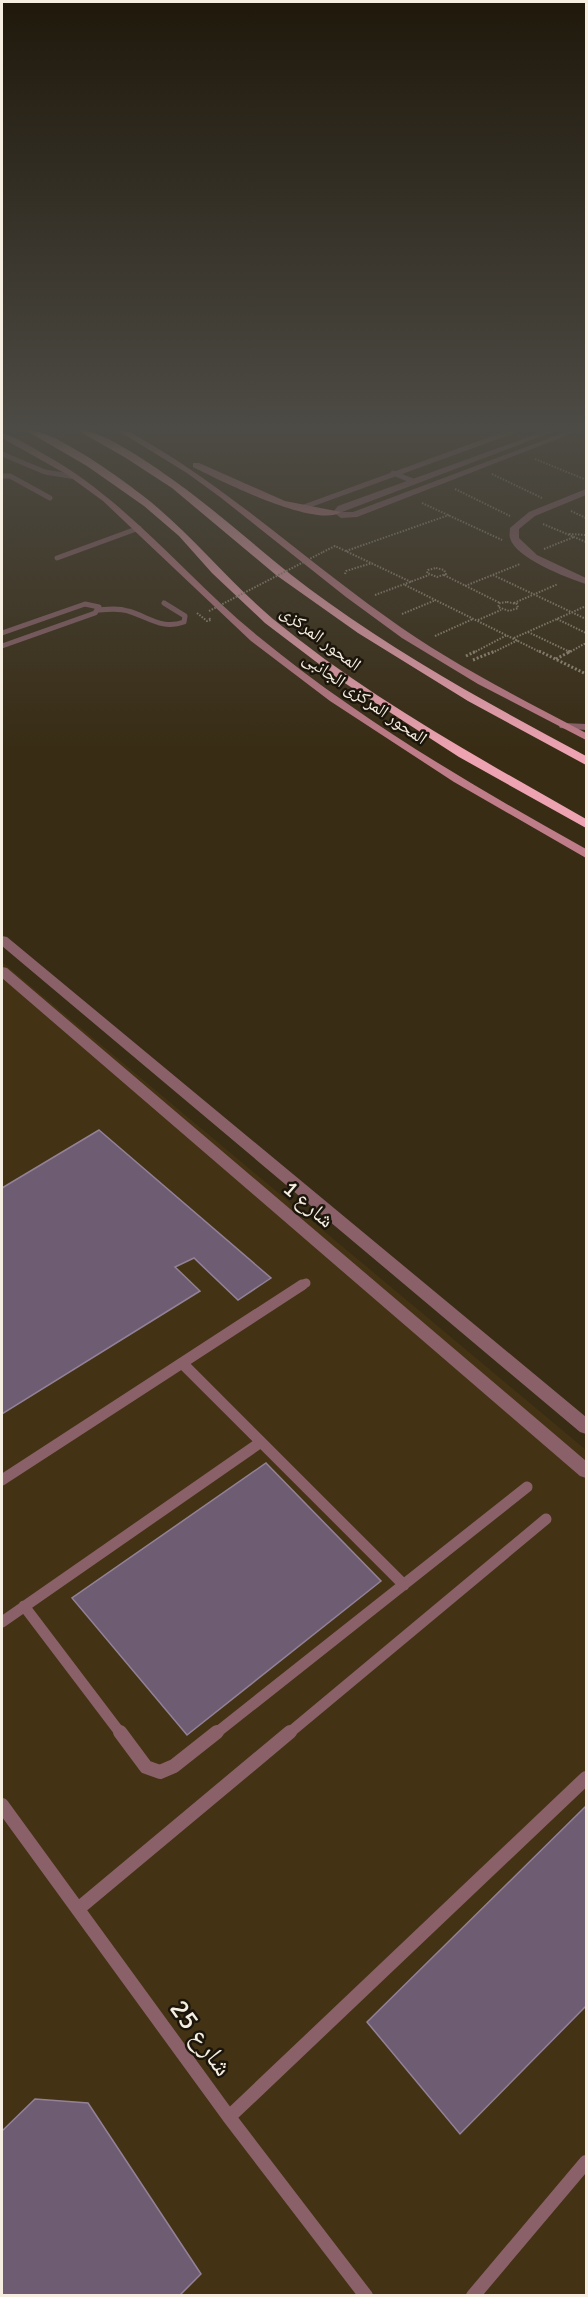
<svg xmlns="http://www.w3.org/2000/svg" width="588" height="2297" viewBox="0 0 588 2297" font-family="Signika,'Noto Naskh Arabic',sans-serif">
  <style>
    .built { fill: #433314 }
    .building { fill: #6d5c72; stroke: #938198; stroke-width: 1.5 }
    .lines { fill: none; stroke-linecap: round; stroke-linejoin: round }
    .path-far1 { stroke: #988e7b; stroke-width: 2; stroke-dasharray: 1.5 1.5; stroke-linecap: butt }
    .path { stroke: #988e7b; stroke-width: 3; stroke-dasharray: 2 2; stroke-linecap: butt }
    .service-far3 { stroke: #8b6169; stroke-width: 5 }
    .service-far2 { stroke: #8b6169; stroke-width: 9 }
    .service-far1 { stroke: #8b6169; stroke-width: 11 }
    .service { stroke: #8b6169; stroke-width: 14 }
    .minor { fill: #8b6169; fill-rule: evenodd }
    .tertiary { fill: #8b6169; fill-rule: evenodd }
    .secondary { fill: #bf7c89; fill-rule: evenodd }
    .trunk { fill: #eda3b1; fill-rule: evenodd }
    .path-bridge { stroke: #988e7b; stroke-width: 2; stroke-dasharray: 1.5 1.5; stroke-linecap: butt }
    .labels { text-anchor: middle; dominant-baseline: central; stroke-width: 5; stroke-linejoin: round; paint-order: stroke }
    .far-street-label { font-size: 18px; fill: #f6eee0; stroke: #1b150b }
    .street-label { font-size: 22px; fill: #f6eee0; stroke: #1b150b }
    .near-street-label { font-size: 27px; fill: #f6eee0; stroke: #1b150b }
  </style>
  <rect width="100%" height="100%" fill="#382c14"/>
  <path class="built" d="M 2,962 L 586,1450 L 586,2295 L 2,2295 Z"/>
  <path class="building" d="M 99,1130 L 271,1278 L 238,1300 L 194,1258 L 175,1267 L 200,1291 L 2,1414 L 2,1188 Z
    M 266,1463 L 381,1581 L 187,1735 L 72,1598 Z
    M 586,1806 L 586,2006 L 460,2134 L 367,2022 Z
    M 35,2099 L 88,2103 L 201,2274 L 179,2296 L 2,2296 L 2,2131 Z"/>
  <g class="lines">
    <path class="path-far1" d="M 535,459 L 584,479
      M 492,474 L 542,498
      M 455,489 L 510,516
      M 422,503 L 502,540
      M 571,511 L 586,518
      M 543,524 L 586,542
      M 569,534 L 586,535
      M 544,549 L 574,537
      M 346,551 L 449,515
      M 323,552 L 335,546 L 411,582
      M 436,568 L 444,570 L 446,574 L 437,577 L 427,573 L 428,570 Z
      M 345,574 L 346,571 L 372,563
      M 444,575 L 500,603
      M 493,575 L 586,619
      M 405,585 L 542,653
      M 465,586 L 520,564
      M 375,595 L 429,575
      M 507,602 L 517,604 L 518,608 L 509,611 L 498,607 L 500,603 Z
      M 514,603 L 558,584
      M 197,613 L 207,621 L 211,620 L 209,618
      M 402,614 L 436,600
      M 557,619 L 586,633
      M 478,620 L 501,610
      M 528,632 L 570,652
      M 435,636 L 473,619
      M 514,638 L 586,606
      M 473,653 L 507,635
      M 492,653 L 518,640
      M 568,653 L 586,643"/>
    <path class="path" d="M 539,651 L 586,674
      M 568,651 L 570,652
      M 466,656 L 476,651
      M 556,659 L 571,651
      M 473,660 L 495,651"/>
    <path class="service-far3" d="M 2,454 L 45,472 L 76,477
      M 393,473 L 413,481
      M 2,476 L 10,476 L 50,498
      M 301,508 L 516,430
      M 57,558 L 139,528
      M 99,610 C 109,609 119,608 128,611 C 149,617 162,630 184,622 L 185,616 L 164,603
      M 2,633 L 85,604 L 99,607 L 95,613 L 2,646"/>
    <path class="service-far2" d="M 300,1287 L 306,1283"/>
    <path class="service-far1" d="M 182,1363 L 404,1585
      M 2,1480 L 302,1285
      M 24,1606 L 121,1734
      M 2,1622 L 261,1442
      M 215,1734 L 527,1487
      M 288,1734 L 546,1519"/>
    <path class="service" d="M 120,1732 L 146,1767 L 160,1772 L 174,1766 L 217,1732
      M 2,1805 L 229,2117 L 366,2296
      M 78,1909 L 290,1732
      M 229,2117 L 586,1778
      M 473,2296 L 586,2162"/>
    <path class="minor" d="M 586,489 L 586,495 L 535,516 L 519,529 L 519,538 L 537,555 L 586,578 L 586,584 C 567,578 515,558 510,538 C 509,535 510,531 510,528 L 529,512 Z
      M 564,723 L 586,724 L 586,730 L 560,728 L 559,726 Z
      M 2,936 L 7,937 L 586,1417 L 586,1434 L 580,1432 L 2,946 Z
      M 2,967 L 7,968 L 586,1461 L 586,1478 L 580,1476 L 2,978 Z"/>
    <path class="tertiary" d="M 548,430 L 558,430 L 342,512 L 353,512 L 571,430 L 581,430 L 357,517 L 341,518 L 333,512 L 338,506 Z"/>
    <path class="secondary" d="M 117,430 L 126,430 C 220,481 298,554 385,616 C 448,662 518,697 586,733 L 586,740 L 478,684 L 402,638 L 346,597 L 220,497 L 187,473 Z
      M 2,433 C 16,437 30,446 42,453 C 128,500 185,577 259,637 C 360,720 473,786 586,849 L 586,858 L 454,782 L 330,701 L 251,641 L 103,501 L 66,474 L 2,438 Z
      M 193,463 L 199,463 L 285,501 L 341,512 C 316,529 219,480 193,467 Z"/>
    <path class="trunk" d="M 25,430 C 50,427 120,478 142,495 C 190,532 227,580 273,619 C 369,698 479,758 586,819 L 586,828 L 459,757 L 340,680 L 265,623 L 212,573 L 179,536 L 144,506 L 87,466 Z
      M 77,430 C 101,427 165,474 187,490 C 235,526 279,568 329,603 C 410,661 498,709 586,756 L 586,765 L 468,701 L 358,633 L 276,575 L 172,488 L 126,458 Z"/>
    <path class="path-bridge" d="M 209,611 L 323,552"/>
  </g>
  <linearGradient id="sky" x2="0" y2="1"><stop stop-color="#1f180b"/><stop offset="0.57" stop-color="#4d4b45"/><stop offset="1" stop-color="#4d4b45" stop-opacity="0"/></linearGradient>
  <rect width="588" height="751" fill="url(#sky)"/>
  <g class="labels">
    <g class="far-street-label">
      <text transform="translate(321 638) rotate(37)">المحور المركزى</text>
      <text transform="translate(365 698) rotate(35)">المحور المركزى الجانبى</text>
    </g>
    <g class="street-label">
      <text transform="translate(309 1204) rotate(41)">شارع 1</text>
    </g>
    <g class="near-street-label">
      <text transform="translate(201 2038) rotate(54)">شارع 25</text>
    </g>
  </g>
  <rect width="588" height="2297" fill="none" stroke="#f6eee0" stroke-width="6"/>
</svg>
